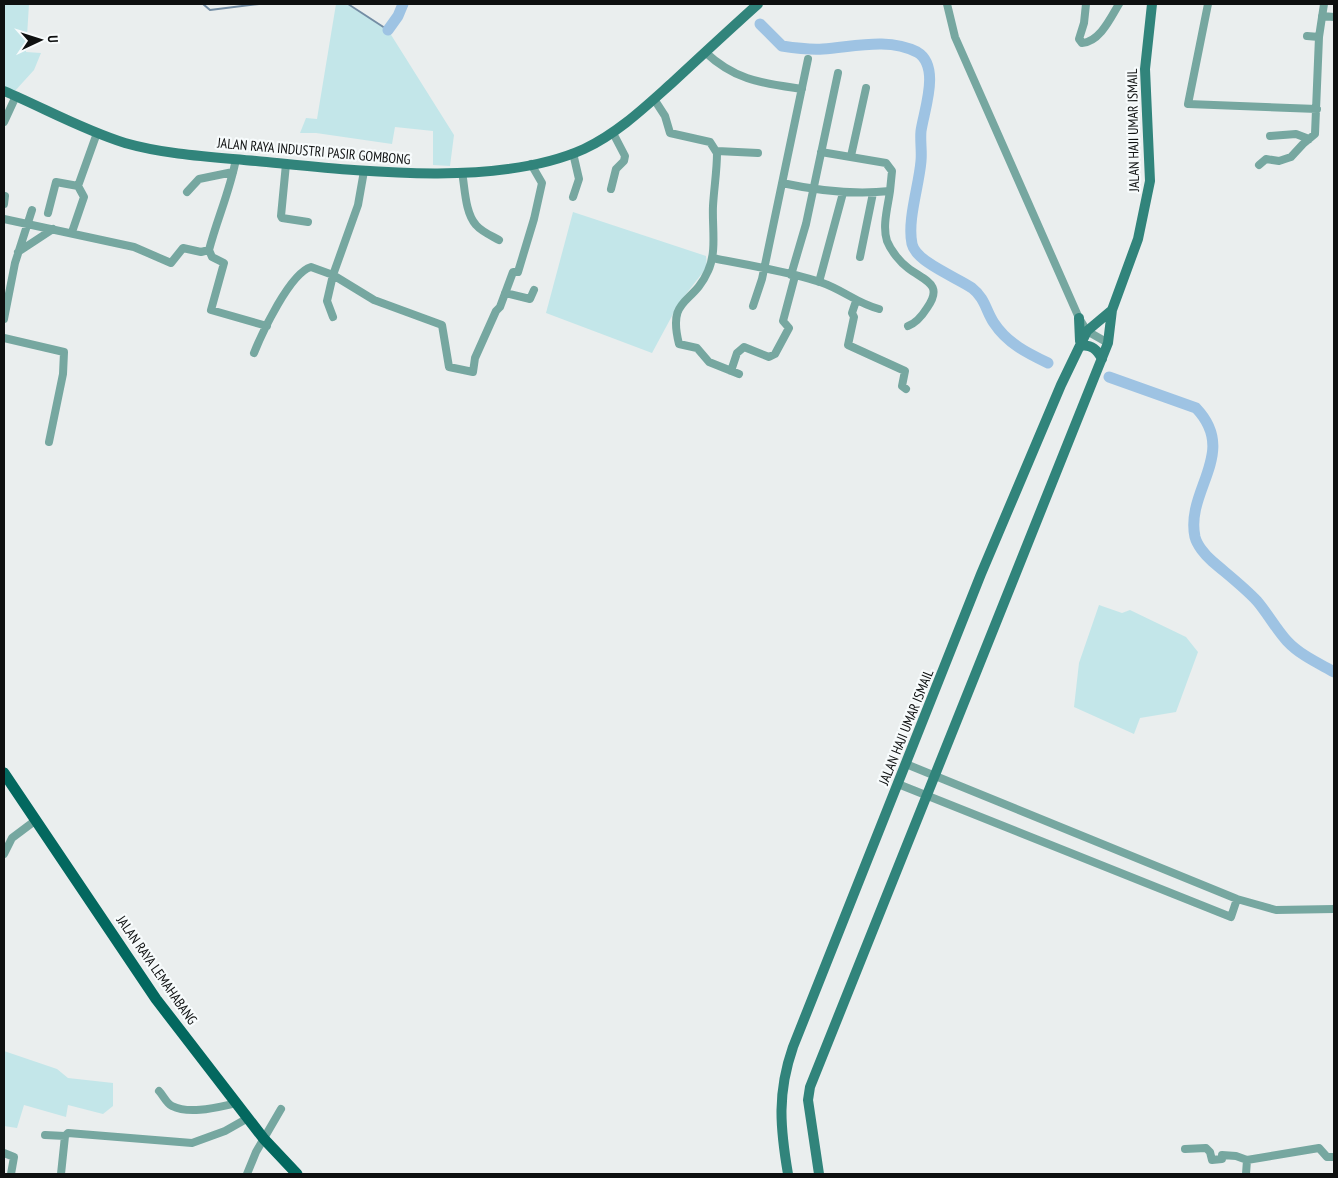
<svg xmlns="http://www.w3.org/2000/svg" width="1338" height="1178" viewBox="0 0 1338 1178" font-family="'PT Sans Narrow',sans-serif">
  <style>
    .green { fill: #c3e6e9 }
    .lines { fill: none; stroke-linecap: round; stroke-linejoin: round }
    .stream { stroke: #738da4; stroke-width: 2 }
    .river { stroke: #9ec3e3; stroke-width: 11 }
    .street { stroke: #76a7a0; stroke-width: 8 }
    .secondary { stroke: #31847b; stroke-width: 10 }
    .primary { stroke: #03685f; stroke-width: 11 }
    .labels { text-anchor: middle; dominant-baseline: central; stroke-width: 4.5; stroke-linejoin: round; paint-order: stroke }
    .street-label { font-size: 14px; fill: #0e1010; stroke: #f7fbfc }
  </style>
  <rect width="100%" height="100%" fill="#eaeeee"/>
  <path class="green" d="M 4,4 L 29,4 L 26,52 L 41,53 L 34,70 L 14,92 L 4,88 Z
    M 336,4 L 346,4 L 388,30 L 454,135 L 450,166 L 433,165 L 433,131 L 395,127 L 392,144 L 316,133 L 300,133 L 306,118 L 317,119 Z
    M 573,212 L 706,256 L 707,267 L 679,303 L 652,353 L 546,313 Z
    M 1099,605 L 1122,613 L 1130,610 L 1186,637 L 1198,652 L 1176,712 L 1140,718 L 1134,734 L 1074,707 L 1079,663 Z
    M 4,1051 L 57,1069 L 68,1078 L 113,1083 L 113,1106 L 103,1114 L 68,1105 L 66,1117 L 24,1105 L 17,1128 L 4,1126 Z"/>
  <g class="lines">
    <path class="stream" d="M 203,4 L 210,10 L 259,4
      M 348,4 L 388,30"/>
    <path class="river" d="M 760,24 L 782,46 C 795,48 809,50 823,49 C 853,47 888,37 917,52 C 941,66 924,110 921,131 C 920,141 922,151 921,161 C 919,186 907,220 912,244 C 916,262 958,278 972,288 C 985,298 986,311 994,323 C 1007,343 1027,353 1048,363
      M 388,30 L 398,16 L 403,4
      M 1109,377 L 1196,408 C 1239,453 1185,490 1195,537 C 1197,545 1205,555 1212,561 C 1227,574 1244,587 1257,601 C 1268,614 1276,629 1287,641 C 1300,655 1318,663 1334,672"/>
    <path class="street" d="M 947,4 L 955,37 L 1079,318 L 1087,331 L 1108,343
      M 1086,4 L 1084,23 L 1079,39 L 1082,43 C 1100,42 1111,17 1119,4
      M 1208,4 L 1188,104 L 1317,109
      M 1322,16 L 1334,17
      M 1307,36 L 1319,37
      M 705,52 C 736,81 762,83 802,89
      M 654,99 L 665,116 L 670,133 L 710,142 L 717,153 C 717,171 714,188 713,206 C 712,227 717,252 708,271 C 693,306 667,296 679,344 L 697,348 L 709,362 L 739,374
      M 4,122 L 16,96
      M 1270,136 L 1296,134 L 1309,139
      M 717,151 L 758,153
      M 851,156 L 866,88
      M 286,164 L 281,216 L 282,218 L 308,222
      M 1259,165 L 1266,159 L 1279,161 L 1291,157 L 1303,144 L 1315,134 L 1319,37 L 1324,4
      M 462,172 C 465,188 465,213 476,225 C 482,232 492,236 499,240
      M 782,183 C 819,191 853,195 890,191 L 892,171 L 886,163 L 821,152
      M 611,189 L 616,169 L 624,161 L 625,156 L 613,133
      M 890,191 C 888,206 882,226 887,241 C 891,251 900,262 908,268 C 925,281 944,284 927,308 C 922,316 916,323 908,326
      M 187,192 L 199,179 L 233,172
      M 573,197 L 579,179 L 573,153
      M 4,204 L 5,196
      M 48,213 L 56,182 L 78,186
      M 4,219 L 134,247 L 171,263 L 183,248 L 201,252 L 209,250 C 217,219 230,191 236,159
      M 72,232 L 84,197 L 78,186 L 97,133
      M 209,250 L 212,257 L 224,263 L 211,310 L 267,326
      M 18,252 L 53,229
      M 860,257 L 873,193
      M 712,258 C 748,265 786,271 820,282 C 844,290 856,303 879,309
      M 791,275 L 806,224 L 838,73
      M 819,282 L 843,193
      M 505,293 L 530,299 L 534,290
      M 856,301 L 852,313 L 854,317 L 848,345 L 905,371 L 902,386 L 906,389
      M 753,306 L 762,279 L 808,59
      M 333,317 L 327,301 L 333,275 L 358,205 L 364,171
      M 4,319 L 15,263 L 32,210
      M 4,338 L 64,352 L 63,374 L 49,442
      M 254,353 C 262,333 290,273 311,267 L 333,275 L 374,300 L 442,325 L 449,367 L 473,372 L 475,358 L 496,311 L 500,307 L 513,272 L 518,272 L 534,219 L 542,183 L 531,164
      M 731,371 L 737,353 L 744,347 L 769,357 L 775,354 L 789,328 L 783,321 L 795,276
      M 906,764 L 1237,899 L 1276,910 L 1334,909
      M 898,784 L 1231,917 L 1237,899
      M 4,854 L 12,838 L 36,820
      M 159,1091 C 163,1095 167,1104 172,1106 C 190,1115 218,1107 237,1103
      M 45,1135 L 65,1136
      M 1185,1149 L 1206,1148 L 1210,1152 L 1212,1160 L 1222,1159 L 1222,1155 L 1236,1156 L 1247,1160
      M 4,1153 L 14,1157 L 11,1174
      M 61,1174 L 65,1136 L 68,1133 L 192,1143 L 225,1131 L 248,1118
      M 247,1174 L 256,1152 L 281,1109
      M 1246,1174 L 1247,1160 L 1319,1148 L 1327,1157 L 1334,1157"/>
    <path class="secondary" d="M 4,91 C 44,108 83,130 125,143 C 167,155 213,157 256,161 C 351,170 495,189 584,149 C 618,133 645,107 673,82 C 701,56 729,30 758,4
      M 1079,318 L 1080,341
      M 1080,346 C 1091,344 1097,349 1102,359
      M 788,1174 C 780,1127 777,1093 793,1047 L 981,574 L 1061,385 L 1087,331 L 1112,310
      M 819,1174 L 808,1100 L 810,1087 L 1108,343 L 1112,310 L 1138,239 L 1150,181 L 1145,69 L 1152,4"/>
    <path class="primary" d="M 4,773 L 156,999 L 264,1139 L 297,1174"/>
  </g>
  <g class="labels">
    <g class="street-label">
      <text transform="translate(1133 130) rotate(-91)">JALAN HAJI UMAR ISMAIL</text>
      <text transform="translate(314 151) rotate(5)">JALAN RAYA INDUSTRI PASIR GOMBONG</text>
      <text transform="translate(906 727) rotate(-68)">JALAN HAJI UMAR ISMAIL</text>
      <text transform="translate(157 970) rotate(55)">JALAN RAYA LEMAHABANG</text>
    </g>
  </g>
  <rect width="1338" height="1178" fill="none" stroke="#0e1010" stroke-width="10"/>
  <g transform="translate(40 40) rotate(86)" stroke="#f7fbfc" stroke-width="4" paint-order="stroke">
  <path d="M0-4L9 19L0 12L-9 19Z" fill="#0e1010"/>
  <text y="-8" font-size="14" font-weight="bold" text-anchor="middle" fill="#0e1010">U</text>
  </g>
</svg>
